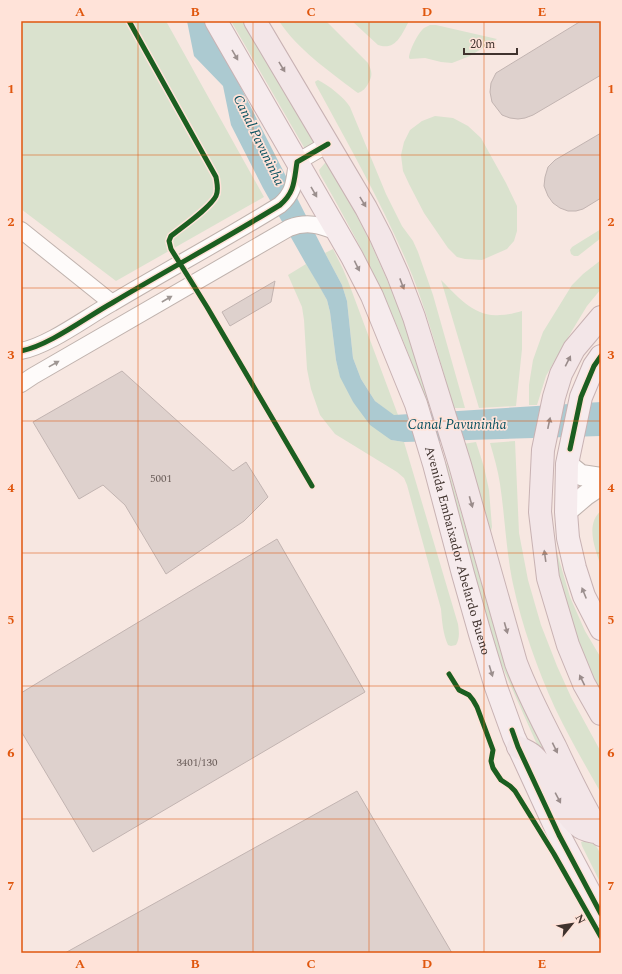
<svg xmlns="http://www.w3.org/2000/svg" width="622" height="974" viewBox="0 0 622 974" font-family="Spectral,serif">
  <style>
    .green { fill: #dae2ce }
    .water { fill: #accad1 }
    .building { fill: #ded1cd; stroke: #c2b4b1 }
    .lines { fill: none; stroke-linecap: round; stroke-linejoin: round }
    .minor-casing { stroke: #c0b3ae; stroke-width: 18 }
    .tertiary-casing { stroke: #c0b3ae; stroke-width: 22 }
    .primary-casing { stroke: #c8b2b3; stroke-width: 24 }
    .trunk-casing { stroke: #c8b2b3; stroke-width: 24 }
    .minor { stroke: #fefbfa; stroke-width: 16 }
    .tertiary { stroke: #fefbfa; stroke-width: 20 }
    .primary { stroke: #f6ebed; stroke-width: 22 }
    .trunk { stroke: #f3e6e8; stroke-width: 22 }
    .cycleway-casing { stroke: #ffe3d9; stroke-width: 8 }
    .cycleway { stroke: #1b5e20; stroke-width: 5 }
    .oneway { fill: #9b8f8e }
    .oneway2 { fill: #9a8c8b }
    .oneway3 { fill: #9f9794 }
    .grid { fill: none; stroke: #e0570e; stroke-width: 1; stroke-opacity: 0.55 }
    .labels { text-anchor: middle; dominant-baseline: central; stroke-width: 3.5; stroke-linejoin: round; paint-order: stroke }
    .number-label { font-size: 11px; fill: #695c58 }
    .street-label { font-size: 13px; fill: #40332e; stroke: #ffe3d9 }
    .water-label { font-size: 14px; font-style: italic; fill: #0b5261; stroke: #ffe3d9 }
    .neatline { fill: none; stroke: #e0570e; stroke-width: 1.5 }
    .grid-label { font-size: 13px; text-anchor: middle; font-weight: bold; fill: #e0570e }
  </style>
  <rect width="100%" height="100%" fill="#f7e7e1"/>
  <path class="green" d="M 21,21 L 166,21 L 264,197 L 116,281 L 21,209 Z
    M 231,21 L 244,21 L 313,141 L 314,144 L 305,149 Z
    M 279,21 L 326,21 L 368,63 C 372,72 373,75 368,84 C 365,89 363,91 358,93 L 355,91 C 328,70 298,50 279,21 Z
    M 352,21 L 408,21 L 408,23 C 401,36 395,51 378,45 Z
    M 430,25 L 436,25 L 497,39 L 470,56 L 452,63 L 441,62 L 425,58 L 410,59 L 409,58 C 409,51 418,33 424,28 C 426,27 428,26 430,25 Z
    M 318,80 C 328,85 344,97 350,107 L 386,194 L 402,226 L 413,241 L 418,252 L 433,295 L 465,408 L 454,408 C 439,359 426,305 405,258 C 379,198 347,142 316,85 L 315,82 L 316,81 Z
    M 435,116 L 453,118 L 468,126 L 481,138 L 506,183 L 517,206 L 517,231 L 514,241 L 507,249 L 482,260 L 465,259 L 457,257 L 448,248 L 424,213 L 409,184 L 403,171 L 401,155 L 404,142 L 410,130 L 422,121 Z
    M 325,163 L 327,163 L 356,214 L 371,244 L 388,282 L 401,314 L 416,354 L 430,406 L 429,408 L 428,407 C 417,378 407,348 394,319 C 373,269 347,221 320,174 L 319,170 Z
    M 601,229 L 601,238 L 578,256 L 574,256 L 571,254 L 570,250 L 572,247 Z
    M 333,249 L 343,269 L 348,281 L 398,415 L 393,415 L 375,401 L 361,379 L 353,358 L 347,301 L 342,285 L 325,253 Z
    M 601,260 L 601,289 L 587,306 L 573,329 L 546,376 L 537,405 L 529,405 L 529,385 L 533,360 L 543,332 L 572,285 L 583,274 Z
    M 306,264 L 318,283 L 327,300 L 330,312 L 336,360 L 340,375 L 353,402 L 391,440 L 404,442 L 458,624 C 459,631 460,638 456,645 L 451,646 L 448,645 C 443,634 442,621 441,609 L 407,485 L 404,478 L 397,472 L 335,434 L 320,415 L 311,389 L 307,369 L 304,320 L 302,307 L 288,275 Z
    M 441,280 C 457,296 475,318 500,315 C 507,315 515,313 522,311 L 522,349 L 516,406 L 479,408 Z
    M 515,441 L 519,533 L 528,580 L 541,625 L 557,666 L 571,697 L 601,752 L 601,793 C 585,765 569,737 555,708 C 537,668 522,626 513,584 C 506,551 505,517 500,484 C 498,470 494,457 490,443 Z
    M 476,442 L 484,467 L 489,490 L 492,527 L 491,531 L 490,532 L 463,444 Z
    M 445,463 L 447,464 L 497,637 L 513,679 L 537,737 L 575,808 L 551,776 L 494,648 L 444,464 Z
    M 601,511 L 601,566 C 595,549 585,524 601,511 Z
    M 548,522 L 570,597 L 585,631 L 601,658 L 601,697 L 579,652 L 553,565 Z
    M 584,841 C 606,843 601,867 601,884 L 582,846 L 581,842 Z"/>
  <path class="water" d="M 187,21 L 207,21 L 325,253 L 342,285 L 347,301 L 353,358 L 361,379 L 375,401 L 394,415 L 601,402 L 601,436 L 404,442 L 391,440 L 370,425 L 353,402 L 340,377 L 336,360 L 330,312 L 327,300 L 318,284 L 306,264 L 263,188 L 231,125 L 223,86 L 194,56 Z"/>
  <path class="building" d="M 581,21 L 601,21 L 601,75 L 533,115 L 525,118 L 518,119 L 510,118 L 502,115 L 492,102 L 490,92 L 491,83 L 496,73 Z
    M 601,133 L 601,198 L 583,209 L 576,211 L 568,211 L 560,208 L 553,203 L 548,196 L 544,186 L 545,177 L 548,167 L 555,160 Z
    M 275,281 L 271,302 L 230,326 L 222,312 Z
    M 122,371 L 233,471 L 246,462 L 268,497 L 244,521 L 166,574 L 125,505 L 103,485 L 79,499 L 33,422 Z
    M 277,539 L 365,692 L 93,852 L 21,731 L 21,693 L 57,671 Z
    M 357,791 L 452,953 L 65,953 Z"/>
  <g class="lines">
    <g class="minor-casing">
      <path id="minor" d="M 21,230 L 112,303
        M 21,351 C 50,345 85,318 112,303 C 167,270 225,239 280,205 C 295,192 294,181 297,162 L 328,144
        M 21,384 L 33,376 L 289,228 C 307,221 320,225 338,232"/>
    </g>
    <g class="tertiary-casing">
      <path id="tertiary" d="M 567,464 L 581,475 L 601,478
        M 566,512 L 586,495 L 601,485"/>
    </g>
    <g class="primary-casing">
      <g id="primary">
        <path id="s1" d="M 216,21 L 352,257 L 372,296 L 416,404 L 434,464 L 463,574 L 480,634 L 496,687 L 514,737 L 559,835 L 601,914"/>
        <path d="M 601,356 L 594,366 L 581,397 L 567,464 L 566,512 L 568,538 L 575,568 L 584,596 L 601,629"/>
      </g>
    </g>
    <g class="trunk-casing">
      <path id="trunk" d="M 255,21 L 366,208 L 381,237 L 398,275 L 414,317 L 460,465 L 516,663 C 527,692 541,719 555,746 C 569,776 584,807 601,835
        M 601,317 L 574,349 L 561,374 L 554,397 L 543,450 L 540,512 L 548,578 L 568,645 L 584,684 L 601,714
        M 518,747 C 528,752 534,754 540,764 C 549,781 564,817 580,827 C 586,831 594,832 601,833"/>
    </g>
    <use href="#minor" class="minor"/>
    <use href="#tertiary" class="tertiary"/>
    <use href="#primary" class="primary"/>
    <use href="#trunk" class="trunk"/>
    <g class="cycleway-casing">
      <path id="cycleway" d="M 129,21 L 216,177 C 217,184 219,190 216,196 C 210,208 182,227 171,236 L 169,241 L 171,249 L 207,307 L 312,486
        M 21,351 C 50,345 85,318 112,303 C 167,270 225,239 280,205 C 295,192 294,181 297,162 L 328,144
        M 570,449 L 581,397 L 594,366 L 601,356
        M 449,674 L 459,690 L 469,695 L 473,700 L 477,707 L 493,750 L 491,761 L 493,768 L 501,780 L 510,786 L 515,791 L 554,854 L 601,937
        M 512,730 L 518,747 L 559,835 L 601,914"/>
    </g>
    <use href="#cycleway" class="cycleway"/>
  </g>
  <defs><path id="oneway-solid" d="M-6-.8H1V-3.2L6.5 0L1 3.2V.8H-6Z"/></defs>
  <g class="oneway">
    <use href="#oneway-solid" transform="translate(235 55) rotate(60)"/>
    <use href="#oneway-solid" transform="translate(314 192) rotate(60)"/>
    <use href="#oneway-solid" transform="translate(357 266) rotate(64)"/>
    <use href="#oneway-solid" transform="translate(584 593) rotate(-112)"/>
    <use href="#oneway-solid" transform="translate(491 671) rotate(73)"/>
  </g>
  <g class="oneway2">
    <use href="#oneway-solid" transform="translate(282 67) rotate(59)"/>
    <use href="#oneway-solid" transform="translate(363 202) rotate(59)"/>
    <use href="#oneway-solid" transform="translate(402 284) rotate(69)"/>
    <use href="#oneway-solid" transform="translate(568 361) rotate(-63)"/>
    <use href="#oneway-solid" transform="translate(549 423) rotate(-78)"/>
    <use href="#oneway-solid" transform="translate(471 502) rotate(74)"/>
    <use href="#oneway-solid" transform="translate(545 556) rotate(-98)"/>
    <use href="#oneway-solid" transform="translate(506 628) rotate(74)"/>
    <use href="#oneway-solid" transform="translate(582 680) rotate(-116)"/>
    <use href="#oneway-solid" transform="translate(555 748) rotate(64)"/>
    <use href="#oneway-solid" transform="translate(558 798) rotate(62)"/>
  </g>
  <g class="oneway3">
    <use href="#oneway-solid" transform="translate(167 299) rotate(-30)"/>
    <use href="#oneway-solid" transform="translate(54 364) rotate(-29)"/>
  </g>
  <path class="grid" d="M 138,21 L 138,953M 253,21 L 253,953M 369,21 L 369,953M 484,21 L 484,953M 21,155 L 601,155M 21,288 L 601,288M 21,421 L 601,421M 21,553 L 601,553M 21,686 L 601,686M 21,819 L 601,819"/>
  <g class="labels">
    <g class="number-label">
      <text x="161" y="478">5001</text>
      <text x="197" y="762">3401/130</text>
    </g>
    <g class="street-label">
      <text stroke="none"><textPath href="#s1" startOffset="585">Avenida Embaixador Abelardo Bueno</textPath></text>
    </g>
    <g class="water-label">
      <text transform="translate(259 140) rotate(64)">Canal Pavuninha</text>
      <text x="457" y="424">Canal Pavuninha</text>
    </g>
  </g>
  <rect width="622" height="974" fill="none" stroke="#ffe3d9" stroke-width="44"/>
  <g transform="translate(572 924) rotate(60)" stroke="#ffe3d9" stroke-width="3" paint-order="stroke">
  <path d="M0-3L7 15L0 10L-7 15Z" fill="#40332e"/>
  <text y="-6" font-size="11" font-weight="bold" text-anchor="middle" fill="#40332e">N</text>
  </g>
  <path d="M464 48v6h53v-6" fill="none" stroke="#40332e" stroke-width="2"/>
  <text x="470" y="48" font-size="12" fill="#40332e" stroke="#ffe3d9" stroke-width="3" paint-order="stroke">20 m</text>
  <rect x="22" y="22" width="578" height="930" class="neatline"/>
  <g class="grid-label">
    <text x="80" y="16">A</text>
    <text x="195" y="16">B</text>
    <text x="311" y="16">C</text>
    <text x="427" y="16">D</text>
    <text x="542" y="16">E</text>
    <text x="11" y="93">1</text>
    <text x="611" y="93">1</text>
    <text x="11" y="226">2</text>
    <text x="611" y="226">2</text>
    <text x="11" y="359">3</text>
    <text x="611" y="359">3</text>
    <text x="11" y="492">4</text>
    <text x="611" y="492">4</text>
    <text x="11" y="624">5</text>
    <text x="611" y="624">5</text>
    <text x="11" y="757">6</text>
    <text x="611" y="757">6</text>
    <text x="11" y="890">7</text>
    <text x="611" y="890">7</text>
    <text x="80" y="968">A</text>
    <text x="195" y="968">B</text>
    <text x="311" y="968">C</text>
    <text x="427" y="968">D</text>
    <text x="542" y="968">E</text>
  </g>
</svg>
